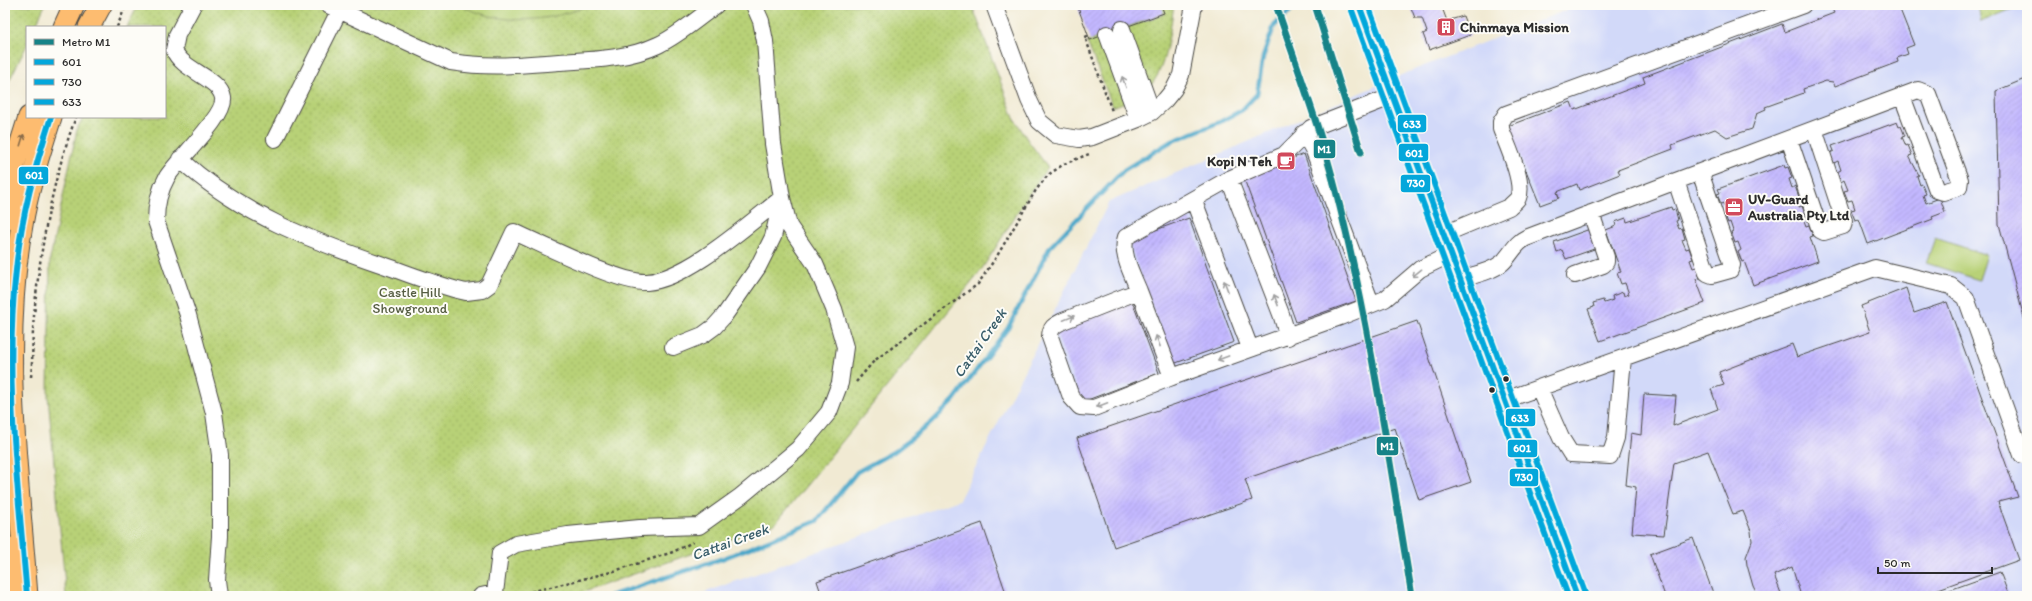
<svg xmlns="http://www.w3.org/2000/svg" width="2032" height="601" viewBox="0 0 2032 601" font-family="Itim,sans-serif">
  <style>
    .built { fill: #d2d9f9 }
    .grass { fill: url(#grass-dots); stroke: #727e51 }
    .pitch { fill: #b8d177; stroke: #727e51 }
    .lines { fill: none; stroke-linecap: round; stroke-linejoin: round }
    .stream { stroke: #4ba7c9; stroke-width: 4.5 }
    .building { fill: url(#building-hatch) }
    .minor-casing { stroke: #494844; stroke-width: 18 }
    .major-casing { stroke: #494844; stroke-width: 23 }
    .path { stroke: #494844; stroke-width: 2.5; stroke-dasharray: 3 3; stroke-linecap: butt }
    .minor { stroke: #fff; stroke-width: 16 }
    .major { stroke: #fdbc6f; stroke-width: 21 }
    .bus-1-casing { stroke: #fdfcf7; stroke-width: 9 }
    .bus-2-casing { stroke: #fdfcf7; stroke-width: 9 }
    .bus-3-casing { stroke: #fdfcf7; stroke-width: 9 }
    .bus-1 { stroke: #04a7db; stroke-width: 6 }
    .bus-2 { stroke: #04a7db; stroke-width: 6 }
    .bus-3 { stroke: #04a7db; stroke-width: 6 }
    .metro-1-casing { stroke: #fdfcf7; stroke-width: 10 }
    .metro-1 { stroke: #168388; stroke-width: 7 }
    .oneway { stroke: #a0a0a0 }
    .oneway2 { stroke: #8a6c4a }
    .bus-dot { fill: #2b2b2b; stroke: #fdfcf7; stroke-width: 1.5 }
    .labels { text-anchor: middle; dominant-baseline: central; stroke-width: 4; stroke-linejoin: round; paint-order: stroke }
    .poi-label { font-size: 14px; font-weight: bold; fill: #2b2b2b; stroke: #fdfcf7; text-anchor: start }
    .park-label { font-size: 14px; fill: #555d42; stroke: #fdfcf7 }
    .water-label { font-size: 15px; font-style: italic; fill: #385d6a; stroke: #fdfcf7 }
    .line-badge { stroke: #fdfcf7; stroke-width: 1.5 }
    .badge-label { font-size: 11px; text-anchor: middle; font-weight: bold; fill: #fff }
  </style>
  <defs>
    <pattern id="grass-dots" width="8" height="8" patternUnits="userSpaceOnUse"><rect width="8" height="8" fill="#b8d177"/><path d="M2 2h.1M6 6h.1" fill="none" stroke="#9eb467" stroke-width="1.8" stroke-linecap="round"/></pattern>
    <pattern id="building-hatch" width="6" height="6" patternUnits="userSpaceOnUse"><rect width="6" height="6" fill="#c3b8ff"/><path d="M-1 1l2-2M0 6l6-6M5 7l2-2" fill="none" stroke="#a89edb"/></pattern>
  </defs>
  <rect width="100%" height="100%" fill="#fdfcf7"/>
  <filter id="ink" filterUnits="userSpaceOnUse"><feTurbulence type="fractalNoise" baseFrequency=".025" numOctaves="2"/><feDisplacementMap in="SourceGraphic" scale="8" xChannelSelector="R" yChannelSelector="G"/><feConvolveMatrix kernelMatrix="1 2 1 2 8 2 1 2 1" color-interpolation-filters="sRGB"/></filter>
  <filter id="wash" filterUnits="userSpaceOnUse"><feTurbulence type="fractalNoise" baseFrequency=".012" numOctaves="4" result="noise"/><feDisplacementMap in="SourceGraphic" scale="16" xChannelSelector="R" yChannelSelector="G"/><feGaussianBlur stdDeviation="0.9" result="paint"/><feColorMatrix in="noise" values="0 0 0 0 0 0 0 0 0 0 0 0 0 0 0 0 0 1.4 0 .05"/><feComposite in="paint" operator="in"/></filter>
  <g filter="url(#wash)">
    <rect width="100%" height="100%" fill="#f1ead3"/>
    <path class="built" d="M 1579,5 L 1978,5 L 1981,22 L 2021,5 L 2027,5 L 2027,596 L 695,596 L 959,500 L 1109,202 L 1406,73 Z"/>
    <path class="grass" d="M 5,5 L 45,5 L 35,27 L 27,27 L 27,45 L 5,89 Z
      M 138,5 L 972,5 L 1014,118 L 1029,142 L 1048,167 C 1022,202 1002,240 977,276 L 775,524 L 572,596 L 66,596 L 48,396 L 50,259 L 77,129 L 83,117 L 165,117 L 165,27 L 127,27 Z
      M 1161,5 L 1174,5 C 1170,29 1166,72 1148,88 L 1124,28 L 1164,14 Z
      M 1978,5 L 2021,5 L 1981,22 Z
      M 1100,37 L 1125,102 L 1113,107 L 1087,42 Z"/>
    <path class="pitch" d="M 458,5 L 589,5 C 558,18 524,24 490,16 C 480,14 469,9 458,5 Z
      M 1935,238 L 1987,255 L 1979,280 L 1926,263 Z"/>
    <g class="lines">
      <path class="stream" d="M 610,596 L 724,558 L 817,521 L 857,472 L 895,451 L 931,423 L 954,400 L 1008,328 L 1050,247 L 1124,170 L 1170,142 L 1220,122 L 1242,110 L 1257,94 L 1263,57 L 1274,26 L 1293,8 L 1306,5"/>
    </g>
    <g id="blocks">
      <path class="building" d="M 1077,5 L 1161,5 L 1164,13 L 1090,40 Z
        M 1410,5 L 1441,5 L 1447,21 L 1463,16 L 1470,35 L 1429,50 L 1423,34 L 1427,32 L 1422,18 L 1415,18 Z
        M 1837,5 L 1901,5 L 1899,7 L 1914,45 L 1906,48 L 1908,54 L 1897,58 L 1898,62 L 1835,86 L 1833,82 L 1826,81 L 1803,89 L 1804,93 L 1765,107 L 1766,109 L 1757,113 L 1752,129 L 1727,137 L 1715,129 L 1672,145 L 1673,149 L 1618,170 L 1620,174 L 1579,190 L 1577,184 L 1557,192 L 1559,198 L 1540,205 L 1508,126 L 1571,102 L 1574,110 L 1645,83 L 1643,77 L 1782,24 L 1785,32 L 1834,13 L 1831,7 Z
        M 2027,78 L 2027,329 L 1999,224 L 1996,91 Z
        M 1897,122 L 1899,127 L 1901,126 L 1905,136 L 1902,137 L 1906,146 L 1908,145 L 1912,155 L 1909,156 L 1919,175 L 1917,176 L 1920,185 L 1922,184 L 1926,194 L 1923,195 L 1926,203 L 1940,198 L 1945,212 L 1932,217 L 1933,219 L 1868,244 L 1859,219 L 1855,220 L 1851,210 L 1855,209 L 1852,200 L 1848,201 L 1844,191 L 1848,190 L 1844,180 L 1841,182 L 1837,172 L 1841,170 L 1838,161 L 1834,163 L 1830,153 L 1834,151 L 1832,146 Z
        M 1304,154 L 1356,301 L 1296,322 L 1243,176 Z
        M 1784,165 L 1785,168 L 1788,167 L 1792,178 L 1789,179 L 1792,188 L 1795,186 L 1799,197 L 1796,198 L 1799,207 L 1802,206 L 1806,217 L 1803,218 L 1806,226 L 1809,225 L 1813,236 L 1810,237 L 1818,261 L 1753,285 L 1744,261 L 1742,262 L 1738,252 L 1741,250 L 1738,242 L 1735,243 L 1731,232 L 1733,231 L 1730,222 L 1728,223 L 1724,213 L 1727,212 L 1723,203 L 1721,204 L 1717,194 L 1720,193 L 1718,189 Z
        M 1671,207 L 1672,210 L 1675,209 L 1678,220 L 1676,221 L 1679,229 L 1682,228 L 1685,239 L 1682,240 L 1686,249 L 1689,248 L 1693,259 L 1690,260 L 1693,268 L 1696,267 L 1700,278 L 1696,279 L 1705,303 L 1600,341 L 1588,309 L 1594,307 L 1593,303 L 1603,300 L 1604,303 L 1613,300 L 1612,296 L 1623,292 L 1624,296 L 1629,294 L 1625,283 L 1621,284 L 1617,273 L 1621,272 L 1606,230 L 1616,226 L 1615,222 L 1626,218 L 1627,222 Z
        M 1189,218 L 1234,342 L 1173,364 L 1128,240 Z
        M 1590,229 L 1597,248 L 1566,259 L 1562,250 L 1557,252 L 1554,242 Z
        M 1906,288 L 1914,313 L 1947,302 L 2018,497 L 1998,502 L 2019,560 L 1919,596 L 1801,596 L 1792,567 L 1774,575 L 1782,596 L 1758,596 L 1753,586 L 1747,565 L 1746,557 L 1752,541 L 1751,531 L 1743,511 L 1733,514 L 1708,451 L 1674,463 L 1664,535 L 1632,533 L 1636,487 L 1626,485 L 1631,433 L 1641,435 L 1644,394 L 1676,396 L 1673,426 L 1718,409 L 1711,389 L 1724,385 L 1719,372 L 1792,344 L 1797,357 L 1870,332 L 1861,306 Z
        M 1132,301 L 1159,373 L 1082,402 L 1055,331 Z
        M 1417,321 L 1471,482 L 1419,500 L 1395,428 L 1245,479 L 1252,500 L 1114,547 L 1077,438 Z
        M 982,523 L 1007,596 L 822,596 L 817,581 Z
        M 1693,538 L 1713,593 L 1707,596 L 1665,596 L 1650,554 Z
        M 2000,572 L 2009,596 L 1933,596 Z"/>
    </g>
  </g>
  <g filter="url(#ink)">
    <use href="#blocks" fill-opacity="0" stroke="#494844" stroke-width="1"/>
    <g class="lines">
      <g class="minor-casing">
        <path id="minor" d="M 193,5 L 177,35 L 174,50 C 182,71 220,78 223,98 C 226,116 178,159 167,177 C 159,191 156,205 156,221 L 188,315 L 214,413 L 220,455 L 220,536 L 217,580 L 219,596
          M 328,5 L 451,62 C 487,68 523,65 560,62 C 593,60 628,59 658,45 C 679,35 697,19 716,5
          M 994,5 L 1029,100 L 1039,121 L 1056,135 L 1079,139 L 1092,137 L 1138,119 L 1152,112 L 1165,100 L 1174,89 L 1181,75 L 1194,5
          M 1122,29 L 1152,112
          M 1107,34 L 1138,119
          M 1393,96 L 1311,128 L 1284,155 L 1229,179 L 1126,237 C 1120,253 1133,276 1139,291 L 1063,321 C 1055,325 1050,327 1050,337 L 1071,397 L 1080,407 L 1094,408 L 1172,377 L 1340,317 L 1385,299 L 1420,269 L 1451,254
          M 1304,133 L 1314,151 L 1371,303
          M 275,139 L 342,5
          M 1789,139 L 1820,230 L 1824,232 L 1843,226 L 1844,221 L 1814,129
          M 180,159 C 241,215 310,240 386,266 C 412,275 439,286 466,292 L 482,290 L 489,285 L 514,232 C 542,244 620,284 647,282 C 688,279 748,224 782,198 L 789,226 L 815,264 L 834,309 L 845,347 L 840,383 L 829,412 L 798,449 L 741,496 L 699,526 L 640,528 L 568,535 L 516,544 L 500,553 L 495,593 L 481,596
          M 1229,179 L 1281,314 L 1288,337
          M 1676,181 L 1707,273 L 1712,275 L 1730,270 L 1732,265 L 1700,172
          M 1194,201 L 1250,348
          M 1444,234 L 1509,207 C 1512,204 1516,201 1518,198 C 1525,182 1507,145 1501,129 L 1501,122 L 1506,114 L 1803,5
          M 1575,275 L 1603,265 L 1606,262 L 1606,257 L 1591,213
          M 1460,279 C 1473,275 1491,272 1502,263 C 1511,255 1515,243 1526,238 L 1676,181 L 1700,172 L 1902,96 L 1918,90 L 1928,94 L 1960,180 L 1959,187 L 1943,192 L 1937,190 L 1902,96
          M 1139,291 L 1172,377
          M 673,347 L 703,335 L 714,327 L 724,316 L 758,267 L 773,237 L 782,198 L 773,144 L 765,41 L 761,21 L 754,5
          M 1539,388 L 1561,438 L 1571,454 L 1610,456 L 1616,438 L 1623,358
          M 1505,400 L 1875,268 L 1951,286 L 1966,298 L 2022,455"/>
      </g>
      <g class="major-casing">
        <path id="major" d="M 1359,5 L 1577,596
          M 64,27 L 74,5
          M 89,27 L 101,5
          M 5,219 L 14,165 L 29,117
          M 5,546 L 9,596
          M 27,596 C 18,476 0,344 22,225 C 28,188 40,152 51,117"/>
      </g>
      <path class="path" d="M 117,27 L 126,5
        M 1088,36 L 1085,37 L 1112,111
        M 31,377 C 33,357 32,337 34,316 C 40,249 52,180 76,117
        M 856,382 L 874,361 L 978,284 L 997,256 L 1036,190 L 1048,175 L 1064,164 L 1089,154
        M 45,595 L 61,596
        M 514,596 L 611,572 L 673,552 L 693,542"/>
      <use href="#minor" class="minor"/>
      <use href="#major" class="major"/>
      <g class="bus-1-casing">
        <path id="bus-1" d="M 1359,5 L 1577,596
          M 27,596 C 18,488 4,378 16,270 C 21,217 35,167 51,117"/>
      </g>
      <g class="bus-2-casing">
        <path id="bus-2" d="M 1351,8 L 1568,596"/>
      </g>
      <g class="bus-3-casing">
        <path id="bus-3" d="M 1368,5 L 1585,593"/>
      </g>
      <use href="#bus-1" class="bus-1"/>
      <use href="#bus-2" class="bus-2"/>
      <use href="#bus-3" class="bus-3"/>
      <g class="metro-1-casing">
        <path id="metro-1" d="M 1276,5 C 1297,67 1320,128 1336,191 C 1370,324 1389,460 1412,596
          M 1315,5 L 1361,152"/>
      </g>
      <use href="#metro-1" class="metro-1"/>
    </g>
    <defs><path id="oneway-shaft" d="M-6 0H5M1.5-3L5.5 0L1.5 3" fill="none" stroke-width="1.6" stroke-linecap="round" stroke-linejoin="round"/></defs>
    <g class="oneway">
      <use href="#oneway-shaft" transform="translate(1124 82) rotate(-110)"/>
      <use href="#oneway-shaft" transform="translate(1417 273) rotate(141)"/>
      <use href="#oneway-shaft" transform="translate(1226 286) rotate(-111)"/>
      <use href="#oneway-shaft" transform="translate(1276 300) rotate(-111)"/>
      <use href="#oneway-shaft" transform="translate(1069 318) rotate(-22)"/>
      <use href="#oneway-shaft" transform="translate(1158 341) rotate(-111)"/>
      <use href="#oneway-shaft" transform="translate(1223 358) rotate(160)"/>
      <use href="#oneway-shaft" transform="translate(1102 405) rotate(159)"/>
    </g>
    <use class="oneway2" href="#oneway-shaft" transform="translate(22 140) rotate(-73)"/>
  </g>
  <defs>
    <g id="building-square" transform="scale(1)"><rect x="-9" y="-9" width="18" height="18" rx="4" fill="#d1495b" stroke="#fdfcf7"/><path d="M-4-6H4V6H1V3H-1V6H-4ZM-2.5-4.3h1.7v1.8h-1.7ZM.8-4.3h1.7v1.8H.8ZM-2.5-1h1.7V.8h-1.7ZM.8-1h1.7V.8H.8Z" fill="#fff"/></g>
    <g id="cafe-square" transform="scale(1)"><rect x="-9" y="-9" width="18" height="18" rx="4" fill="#d1495b" stroke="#fdfcf7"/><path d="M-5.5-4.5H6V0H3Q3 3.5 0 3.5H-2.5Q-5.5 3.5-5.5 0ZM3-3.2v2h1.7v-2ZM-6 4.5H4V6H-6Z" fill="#fff"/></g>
    <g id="office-square" transform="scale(1)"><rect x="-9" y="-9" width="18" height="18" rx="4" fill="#d1495b" stroke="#fdfcf7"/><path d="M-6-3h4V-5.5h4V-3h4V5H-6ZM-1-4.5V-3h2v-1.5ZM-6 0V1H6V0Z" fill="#fff"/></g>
  </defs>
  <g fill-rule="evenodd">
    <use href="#building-square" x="1446" y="27"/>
    <use href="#cafe-square" x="1286" y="161"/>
    <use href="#office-square" x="1734" y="207"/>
  </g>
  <g class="bus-dot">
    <circle cx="1506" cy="379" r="3.5"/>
    <circle cx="1492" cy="390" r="3.5"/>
  </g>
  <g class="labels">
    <g class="poi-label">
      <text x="1460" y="27">Chinmaya Mission</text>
      <text x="1272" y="161" text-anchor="end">Kopi N Teh</text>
      <text x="1748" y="199">UV-Guard<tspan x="1748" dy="16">Australia Pty Ltd</tspan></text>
    </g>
    <g class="park-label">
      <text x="410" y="292">Castle Hill<tspan x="410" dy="16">Showground</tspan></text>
    </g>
    <g class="water-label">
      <text transform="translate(980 343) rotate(-55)">Cattai Creek</text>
      <text transform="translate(730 542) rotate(-20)">Cattai Creek</text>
    </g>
  </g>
  <g class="line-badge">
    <rect x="1397" y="114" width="30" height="19" rx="4" fill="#04a7db"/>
    <rect x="1313" y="139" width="23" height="20" rx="4" fill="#168388"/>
    <rect x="1398" y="143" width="31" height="19" rx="4" fill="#04a7db"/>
    <rect x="18" y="166" width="31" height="19" rx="4" fill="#04a7db"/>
    <rect x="1400" y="174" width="31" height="19" rx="4" fill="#04a7db"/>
    <rect x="1505" y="408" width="31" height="19" rx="4" fill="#04a7db"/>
    <rect x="1376" y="436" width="23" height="20" rx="4" fill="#168388"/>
    <rect x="1507" y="439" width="31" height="19" rx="4" fill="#04a7db"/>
    <rect x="1509" y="468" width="30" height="19" rx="4" fill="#04a7db"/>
  </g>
  <g class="badge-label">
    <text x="1412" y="128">633</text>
    <text x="1324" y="153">M1</text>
    <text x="1414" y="157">601</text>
    <text x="34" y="179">601</text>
    <text x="1416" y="187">730</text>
    <text x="1520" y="422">633</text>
    <text x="1387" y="450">M1</text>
    <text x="1522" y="452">601</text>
    <text x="1524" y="481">730</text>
  </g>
  <rect width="2032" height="601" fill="none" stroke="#fdfcf7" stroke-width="20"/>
  <rect x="26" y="26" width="140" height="92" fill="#fdfcf7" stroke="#a9a8a5"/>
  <rect x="34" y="39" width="20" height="6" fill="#168388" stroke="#a9a8a5"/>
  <text x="62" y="46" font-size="12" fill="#2b2b2b">Metro M1</text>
  <rect x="34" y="59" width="20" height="6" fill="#04a7db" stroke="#a9a8a5"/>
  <text x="62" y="66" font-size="12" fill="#2b2b2b">601</text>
  <rect x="34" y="79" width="20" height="6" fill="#04a7db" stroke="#a9a8a5"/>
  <text x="62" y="86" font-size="12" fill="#2b2b2b">730</text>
  <rect x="34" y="99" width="20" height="6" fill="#04a7db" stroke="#a9a8a5"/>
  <text x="62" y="106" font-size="12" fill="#2b2b2b">633</text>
  <path d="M1878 567v6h114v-6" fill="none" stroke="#2b2b2b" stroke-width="2"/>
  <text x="1884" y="567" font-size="12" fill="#2b2b2b" stroke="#fdfcf7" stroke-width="3" paint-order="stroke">50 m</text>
</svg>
